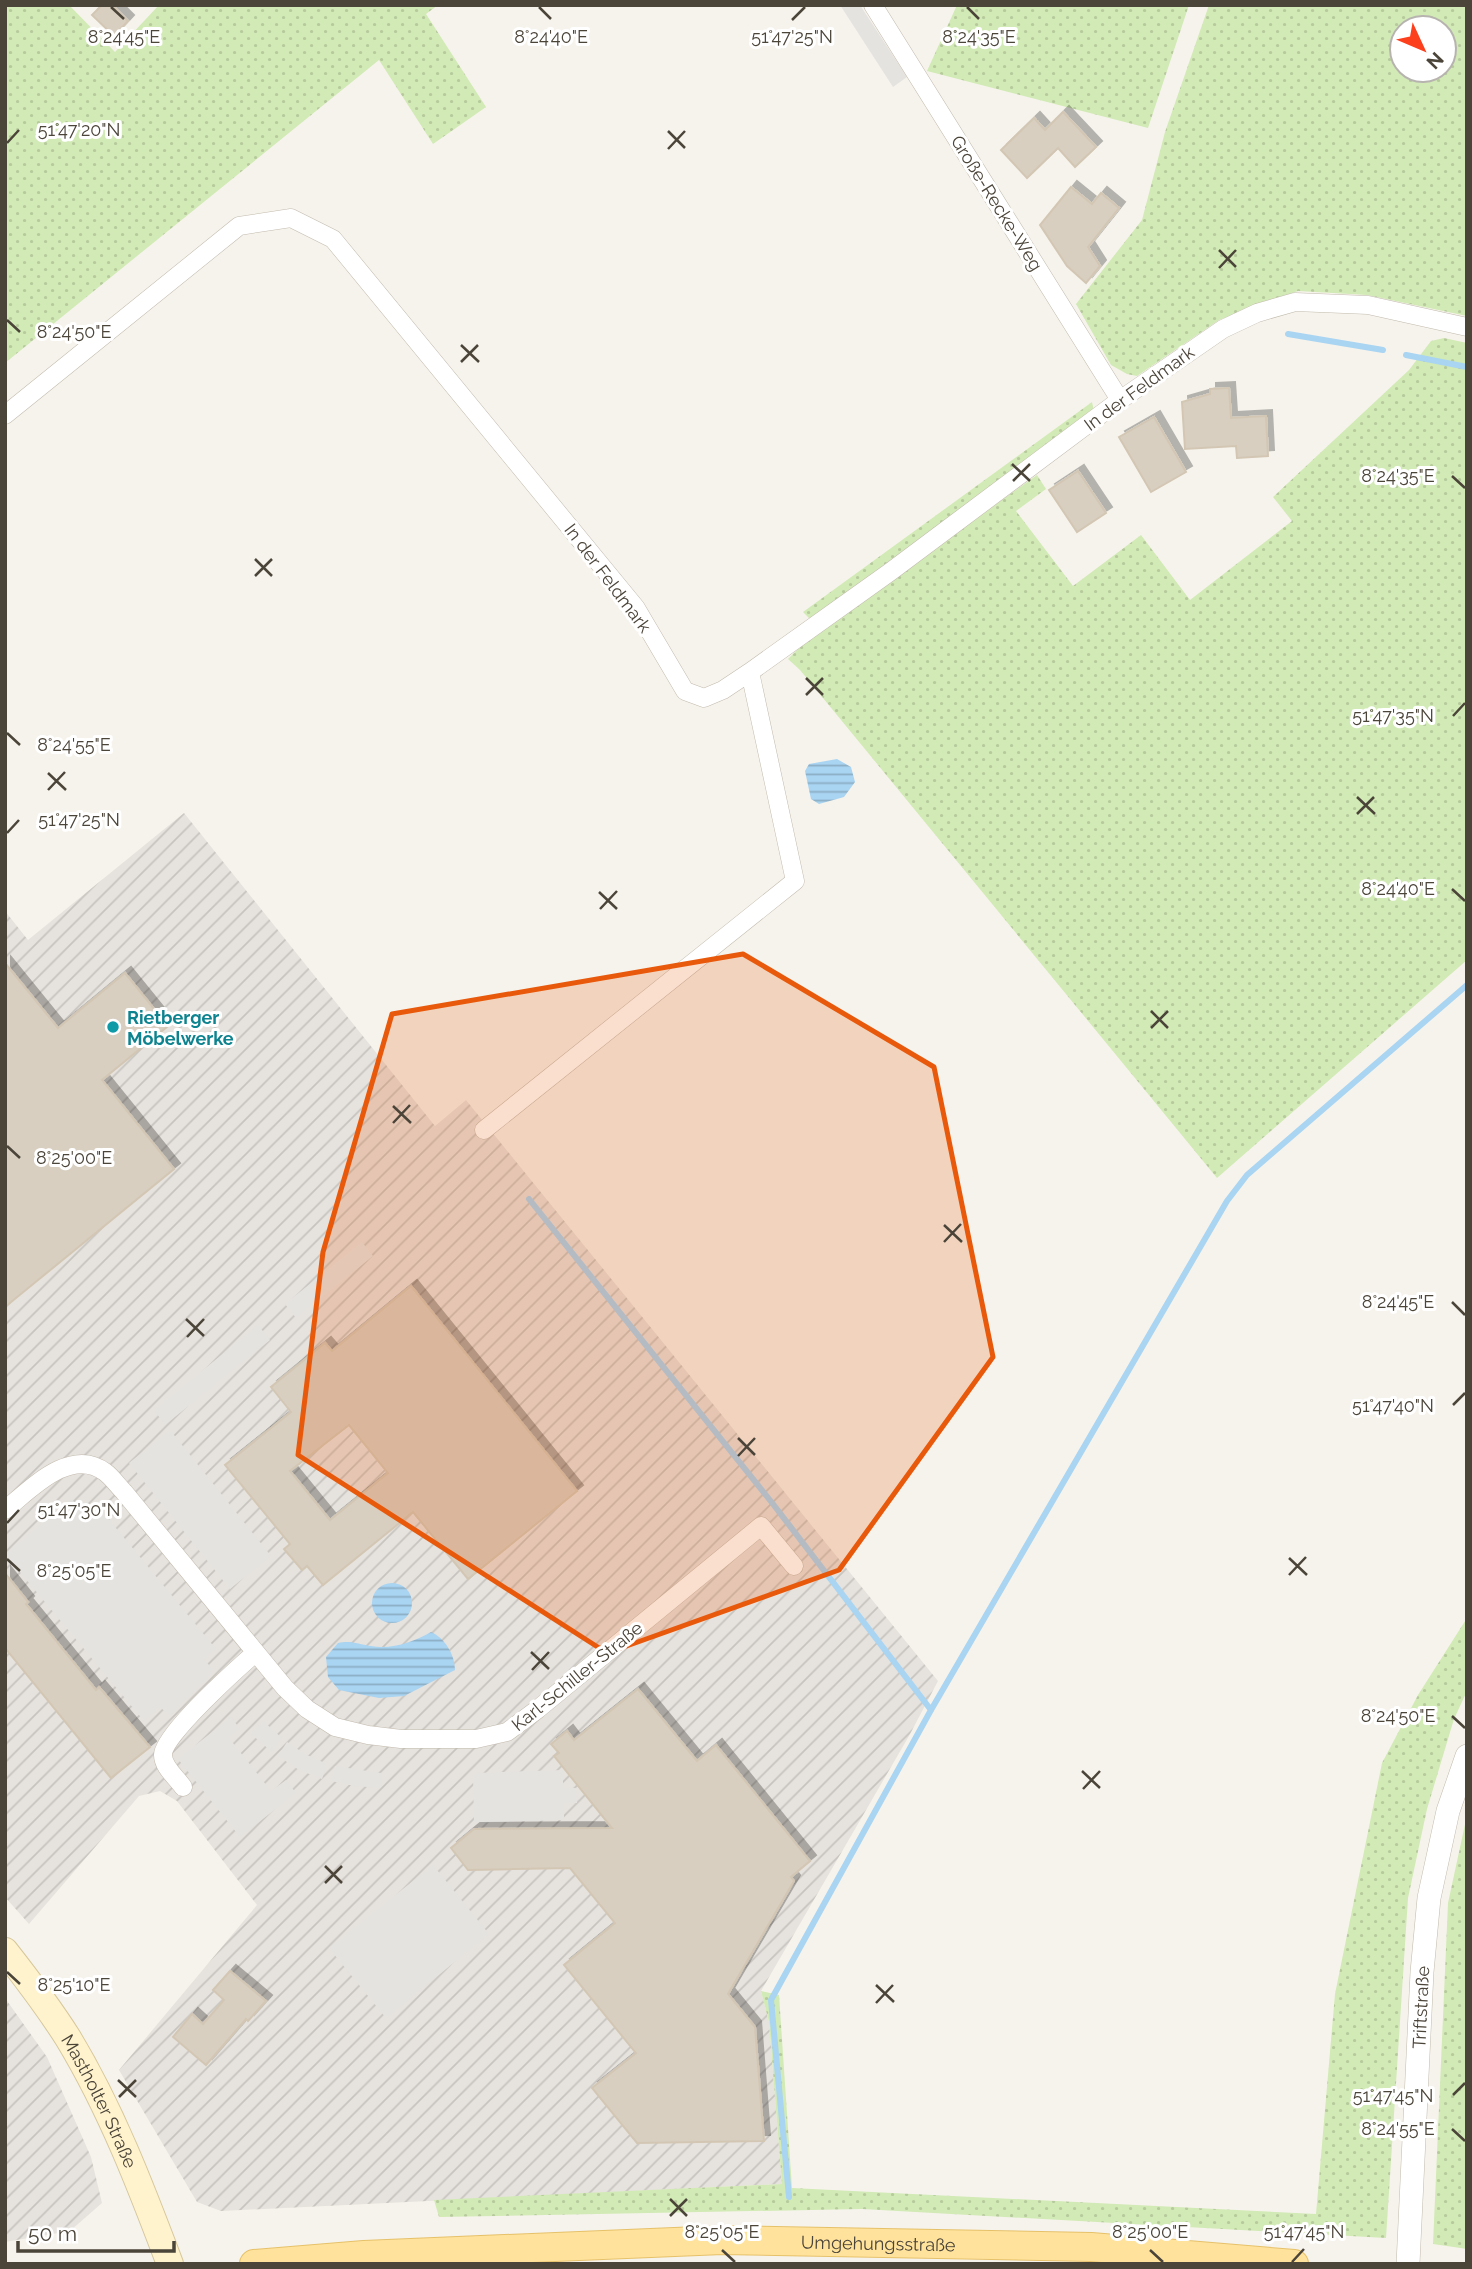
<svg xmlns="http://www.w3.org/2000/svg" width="1472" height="2269" viewBox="0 0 1472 2269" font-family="Raleway,sans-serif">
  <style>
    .industrial { fill: url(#industrial-furrows) }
    .grass { fill: url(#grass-dots); fill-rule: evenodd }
    .parking { fill: #e5e3e0 }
    .water { fill: url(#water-rules) }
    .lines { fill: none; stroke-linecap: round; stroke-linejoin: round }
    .stream { stroke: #a9d4f2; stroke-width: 6 }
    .building { fill: #d8cfc1; stroke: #d3c7b4; stroke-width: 2; fill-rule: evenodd; filter: url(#shadow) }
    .minor-casing { stroke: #c2bbae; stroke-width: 19 }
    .tertiary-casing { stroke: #c2bbae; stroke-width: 24 }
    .secondary-casing { stroke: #d6c79b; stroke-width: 28 }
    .primary-casing { stroke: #e6c16a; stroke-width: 30 }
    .minor { stroke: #fff; stroke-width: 18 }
    .tertiary { stroke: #fff; stroke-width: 23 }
    .secondary { stroke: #fff3cd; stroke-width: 26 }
    .primary { stroke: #ffe39c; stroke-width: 28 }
    .marked { fill: #e8590c; fill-opacity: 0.2; stroke: #e8590c; stroke-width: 5; stroke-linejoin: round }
    .ticks { fill: none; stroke: #4b4439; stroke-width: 2.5 }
    .culture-dot { fill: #0f9aa8; stroke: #fff; stroke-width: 2.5 }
    .labels { text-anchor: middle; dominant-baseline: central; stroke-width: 6; stroke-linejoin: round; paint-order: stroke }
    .street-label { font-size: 18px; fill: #4b4439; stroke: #fff }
    .culture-label { font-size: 18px; font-weight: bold; fill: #0d838f; stroke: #fff; text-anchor: start }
    .ticks-label { font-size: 18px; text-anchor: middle; fill: #4b4439; stroke: #fff; stroke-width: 6; stroke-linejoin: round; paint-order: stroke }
  </style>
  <defs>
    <pattern id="industrial-furrows" width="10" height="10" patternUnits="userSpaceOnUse" patternTransform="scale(1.75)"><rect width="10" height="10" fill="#e6e2dd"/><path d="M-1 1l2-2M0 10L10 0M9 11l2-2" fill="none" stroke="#c7c3be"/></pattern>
    <pattern id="grass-dots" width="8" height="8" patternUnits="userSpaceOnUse" patternTransform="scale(1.75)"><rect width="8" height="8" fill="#d2eab5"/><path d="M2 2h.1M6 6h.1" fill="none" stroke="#b6ca9c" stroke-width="1.8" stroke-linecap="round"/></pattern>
    <pattern id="water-rules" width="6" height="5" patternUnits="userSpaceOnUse" patternTransform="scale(1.75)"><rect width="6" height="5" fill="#a9d4f2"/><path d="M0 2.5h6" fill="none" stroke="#8caec5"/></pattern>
    <filter id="shadow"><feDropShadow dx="6" dy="-6" stdDeviation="0" flood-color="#0004"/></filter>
  </defs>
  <rect width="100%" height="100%" fill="#f6f3ec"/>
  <path class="industrial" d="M 184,813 L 435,1126 L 466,1100 L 938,1681 L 909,1736 L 761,1991 L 769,2022 L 782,2184 L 221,2211 L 197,2202 L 119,2070 L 257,1905 L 177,1801 L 160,1791 L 139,1796 L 29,1924 L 5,1897 L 5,911 L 28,940 Z
    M 5,1998 L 47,2057 L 91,2157 L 102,2203 L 70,2231 L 5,2242 Z"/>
  <path class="grass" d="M 5,5 L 69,5 L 115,52 L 159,5 L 438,5 L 426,14 L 486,107 L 433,144 L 379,60 L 5,363 Z
    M 957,5 L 1189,5 L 1148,128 L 927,71 Z
    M 1209,5 L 1467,5 L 1467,316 L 1367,295 L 1298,291 L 1219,320 L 1137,376 L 1127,374 L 1111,365 L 1076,304 L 1142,220 L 1165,132 ZM 1402,28 L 1444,28 L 1444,70 L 1402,70 Z
    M 1444,338 L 1467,343 L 1467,960 L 1217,1178 L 800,670 L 788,659 L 810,637 L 1037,475 L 1046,489 L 1016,511 L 1073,586 L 1141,535 L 1190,600 L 1292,521 L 1273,497 L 1409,370 L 1431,341 Z
    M 1092,402 L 1094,411 L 810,619 L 803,612 Z
    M 1467,1618 L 1467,1691 L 1454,1719 L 1427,1809 L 1408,1898 L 1386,2238 L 862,2209 L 439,2217 L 434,2200 L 782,2184 L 769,2022 L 761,1991 L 779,1995 L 792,2188 L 1316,2214 L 1335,1994 L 1382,1763 L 1418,1695 Z
    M 1467,1815 L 1467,2249 L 1433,2244 L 1448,1903 Z"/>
  <path class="parking" d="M 840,5 L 860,5 L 907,77 L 893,87 Z
    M 362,1242 L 373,1256 L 296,1318 L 285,1304 Z
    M 258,1325 L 270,1340 L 165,1425 L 154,1410 Z
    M 170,1430 L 271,1556 L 230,1589 L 129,1463 Z
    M 72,1499 L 84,1515 L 97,1505 L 216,1649 L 204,1659 L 214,1671 L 170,1716 L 160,1707 L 144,1721 L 5,1554 Z
    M 231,1717 L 240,1729 L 229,1738 L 271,1791 L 286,1780 L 296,1793 L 240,1837 L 178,1759 Z
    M 263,1721 L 282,1738 L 272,1752 L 251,1734 Z
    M 287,1742 L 305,1754 L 327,1764 L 322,1779 L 299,1770 L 278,1756 Z
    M 335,1766 L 381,1773 L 381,1788 L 354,1786 L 331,1781 Z
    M 563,1770 L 563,1788 L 576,1788 L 577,1803 L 564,1803 L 564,1820 L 474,1823 L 473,1773 Z
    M 433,1865 L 489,1934 L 386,2018 L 329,1948 Z"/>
  <path class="water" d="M 837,759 L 851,767 L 855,782 L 844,797 L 819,804 L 811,799 L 805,771 L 809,764 Z
    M372 1603a20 20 0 1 1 40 0a20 20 0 1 1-40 0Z
    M 431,1632 C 445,1638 455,1655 455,1670 L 404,1696 L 379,1698 L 339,1690 L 328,1677 L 326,1657 L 338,1643 C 351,1640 358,1644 371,1646 C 391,1650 414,1642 431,1632 Z"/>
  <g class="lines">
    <path class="stream" d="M 1288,334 L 1383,350
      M 1406,355 L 1467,367
      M 529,1199 L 773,1504 L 931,1710
      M 789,2197 L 771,2000 L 931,1710 L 1227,1201 L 1247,1175 L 1467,985"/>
  </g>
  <path class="building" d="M 102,5 L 112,5 L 128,21 L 114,36 L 92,15 Z
    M 1063,112 L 1096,147 L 1075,167 L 1058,148 L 1027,178 L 1001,150 L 1034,118 L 1045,130 Z
    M 1071,187 L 1092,204 L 1101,193 L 1119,208 L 1088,247 L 1100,266 L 1086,283 L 1067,266 L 1040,225 Z
    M 1229,388 L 1231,418 L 1266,416 L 1268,456 L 1237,458 L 1236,446 L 1185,449 L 1182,402 L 1210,394 L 1210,389 Z
    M 1154,417 L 1186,472 L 1151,492 L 1119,437 Z
    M 1078,471 L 1106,513 L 1077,532 L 1049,490 Z
    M 5,963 L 58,1028 L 125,973 L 168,1026 L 102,1080 L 174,1169 L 5,1307 Z
    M 411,1286 L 577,1491 L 468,1579 L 413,1512 L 323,1585 L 307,1566 L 302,1570 L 284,1549 L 290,1544 L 225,1465 L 291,1412 L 271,1387 L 325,1343 L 332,1351 ZM 349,1425 L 388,1473 L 330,1520 L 290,1471 Z
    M 5,1573 L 28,1602 L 26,1604 L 96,1690 L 99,1687 L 150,1747 L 111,1778 L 5,1648 Z
    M 638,1689 L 697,1761 L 716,1745 L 810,1861 L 791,1877 L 794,1881 L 728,1994 L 755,2027 L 764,2141 L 637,2143 L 592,2088 L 636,2053 L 564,1965 L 615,1923 L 570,1868 L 468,1870 L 451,1848 L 474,1829 L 612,1828 L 554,1756 L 559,1753 L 551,1744 L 567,1731 L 574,1740 Z
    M 230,1971 L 266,2001 L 248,2021 L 246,2019 L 206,2065 L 173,2037 L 192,2014 L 203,2024 L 224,2000 L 213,1990 Z"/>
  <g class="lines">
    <g class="minor-casing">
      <path id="minor" d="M 873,5 L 1120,400
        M 5,415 L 239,226 L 291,218 L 333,239 L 636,608 L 685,691 L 704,698 L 723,690 L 750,672 L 890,572 L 1120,400 L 1223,329 L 1257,313 L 1295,302 L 1368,305 L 1467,327
        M 484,1130 L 795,881 L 750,672
        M 5,1510 C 30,1490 70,1446 105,1472 C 112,1477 118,1486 124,1492 L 285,1688 L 307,1709 L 335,1727 L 368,1735 L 401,1739 L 476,1739 L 507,1732 L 538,1709 L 761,1526 L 794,1566
        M 183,1787 C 176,1777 163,1767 163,1755 C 161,1737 238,1668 255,1653"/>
    </g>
    <g class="tertiary-casing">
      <g id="tertiary">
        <path id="s1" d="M 1408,2264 L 1422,1972 L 1429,1898 L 1448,1811 L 1467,1756"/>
      </g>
    </g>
    <g class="secondary-casing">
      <g id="secondary">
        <path id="s2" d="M 5,1951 C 27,1979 49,2008 68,2038 C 111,2109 141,2187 170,2264"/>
      </g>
    </g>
    <g class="primary-casing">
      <g id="primary">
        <path id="s3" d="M 254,2264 L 364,2255 L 722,2240 L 1091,2247 L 1294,2264"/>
      </g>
    </g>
    <use href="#minor" class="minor"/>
    <use href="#tertiary" class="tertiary"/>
    <use href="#secondary" class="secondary"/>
    <use href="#primary" class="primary"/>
  </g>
  <path class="marked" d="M 743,954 L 934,1067 L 993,1357 L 839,1570 L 607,1653 L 298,1455 L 323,1252 L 392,1014 Z"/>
  <path class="ticks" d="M 111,7 L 124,19M 539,7 L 551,19M 967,7 L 979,19M 792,20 L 805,7M 668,131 L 685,148M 7,143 L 19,130M 668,149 L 685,131M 1219,250 L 1236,267M 1219,268 L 1236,250M 7,320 L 20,332M 461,345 L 479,362M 461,362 L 478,345M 1012,464 L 1030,481M 1452,476 L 1465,488M 1013,481 L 1030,464M 255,559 L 272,576M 255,576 L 272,559M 806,678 L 823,695M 806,695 L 823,678M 1453,716 L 1465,703M 7,733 L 20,745M 48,773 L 66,790M 48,790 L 65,772M 1357,797 L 1375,814M 1357,814 L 1374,797M 7,833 L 19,820M 1452,889 L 1465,901M 599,892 L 617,909M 600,909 L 617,891M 1151,1011 L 1168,1028M 1151,1028 L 1168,1011M 393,1106 L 411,1123M 393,1123 L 410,1105M 7,1146 L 20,1158M 944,1225 L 962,1242M 944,1242 L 961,1224M 1452,1302 L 1465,1315M 186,1319 L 204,1336M 187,1337 L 204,1319M 1453,1405 L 1465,1393M 738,1438 L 755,1455M 738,1456 L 755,1438M 7,1523 L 19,1510M 1289,1558 L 1307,1575M 7,1559 L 20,1571M 1289,1575 L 1306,1557M 531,1652 L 549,1669M 532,1670 L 549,1652M 1452,1716 L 1465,1728M 1082,1771 L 1100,1788M 1083,1789 L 1100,1771M 325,1866 L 342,1883M 325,1883 L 342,1866M 7,1972 L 20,1984M 876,1985 L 894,2002M 876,2003 L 893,1985M 118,2080 L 136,2097M 1453,2095 L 1465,2083M 119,2097 L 136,2080M 1452,2129 L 1465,2141M 670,2199 L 687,2216M 670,2216 L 687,2199M 722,2250 L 735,2262M 1150,2250 L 1163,2262M 1292,2262 L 1304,2249"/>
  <circle class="culture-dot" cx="113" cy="1027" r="7"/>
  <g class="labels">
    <g class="street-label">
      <text transform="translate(997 203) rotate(58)">Große-Recke-Weg</text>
      <text transform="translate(1139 388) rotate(-36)">In der Feldmark</text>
      <text transform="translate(608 578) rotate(53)">In der Feldmark</text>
      <text transform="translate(577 1676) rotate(-39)">Karl-Schiller-Straße</text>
      <text stroke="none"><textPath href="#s1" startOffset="257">Triftstraße</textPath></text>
      <text stroke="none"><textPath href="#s2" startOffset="178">Mastholter Straße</textPath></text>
      <text stroke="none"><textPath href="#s3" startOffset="625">Umgehungsstraße</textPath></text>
    </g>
    <g class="culture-label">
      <text x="127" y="1017">Rietberger<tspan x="127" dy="21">Möbelwerke</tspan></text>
    </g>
  </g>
  <g class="ticks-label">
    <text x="124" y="43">8°24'45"E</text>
    <text x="551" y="43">8°24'40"E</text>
    <text x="979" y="43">8°24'35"E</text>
    <text x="792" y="43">51°47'25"N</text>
    <text x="79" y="136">51°47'20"N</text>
    <text x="74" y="338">8°24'50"E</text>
    <text x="1398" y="482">8°24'35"E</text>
    <text x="1393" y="722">51°47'35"N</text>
    <text x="74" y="751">8°24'55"E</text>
    <text x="79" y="826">51°47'25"N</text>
    <text x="1398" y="895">8°24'40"E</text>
    <text x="74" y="1164">8°25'00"E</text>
    <text x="1398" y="1308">8°24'45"E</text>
    <text x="1393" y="1412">51°47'40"N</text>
    <text x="79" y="1516">51°47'30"N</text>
    <text x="74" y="1577">8°25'05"E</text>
    <text x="1398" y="1722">8°24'50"E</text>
    <text x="74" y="1991">8°25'10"E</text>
    <text x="1393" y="2102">51°47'45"N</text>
    <text x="1398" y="2135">8°24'55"E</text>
    <text x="1304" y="2238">51°47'45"N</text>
    <text x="722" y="2238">8°25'05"E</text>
    <text x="1150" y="2238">8°25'00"E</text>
  </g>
  <rect width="1472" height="2269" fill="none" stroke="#4b4439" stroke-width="14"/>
  <g transform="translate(1423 49) rotate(134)"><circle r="33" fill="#ffffff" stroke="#b7b4b0" stroke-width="2"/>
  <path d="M0-5L12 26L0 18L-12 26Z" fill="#fc3f1d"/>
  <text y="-10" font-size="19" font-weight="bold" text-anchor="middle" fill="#4b4439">N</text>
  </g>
  <path d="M18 2241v10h156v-10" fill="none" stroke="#4b4439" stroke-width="3.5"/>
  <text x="28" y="2241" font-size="21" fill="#4b4439" stroke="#ffffff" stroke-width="5" paint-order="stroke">50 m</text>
</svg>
